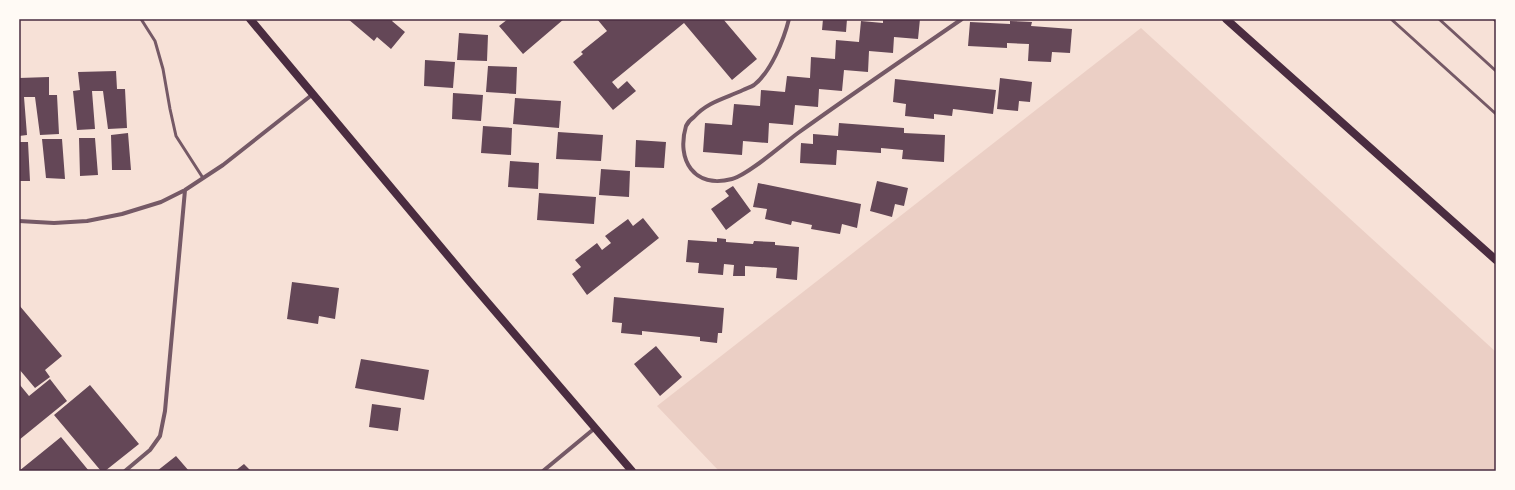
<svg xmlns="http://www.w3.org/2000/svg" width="1515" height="490" viewBox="0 0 1515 490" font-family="'Space Grotesk',sans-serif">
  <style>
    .green { fill: #ebcfc5 }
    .building { fill: #644757 }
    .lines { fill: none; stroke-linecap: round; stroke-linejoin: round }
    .service { stroke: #755966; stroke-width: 3 }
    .minor { stroke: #755966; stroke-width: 4 }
    .secondary { stroke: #4a2c40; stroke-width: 8 }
    .neatline { fill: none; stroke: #4a2c40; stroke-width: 1.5 }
  </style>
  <rect width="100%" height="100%" fill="#f7e1d7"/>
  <path class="green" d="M 1141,28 L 1496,352 L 1496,471 L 719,471 L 657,406 Z"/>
  <path class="building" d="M 348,19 L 393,19 L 392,21 L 405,32 L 391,49 L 377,37 L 374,41 Z
    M 508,19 L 564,19 L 523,54 L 499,26 Z
    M 597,19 L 723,19 L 757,59 L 732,80 L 684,23 L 612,82 L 618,89 L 627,81 L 636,91 L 613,110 L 573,62 L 583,54 L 581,52 L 607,31 Z
    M 823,19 L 847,19 L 846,32 L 822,30 Z
    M 883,19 L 920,19 L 918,39 L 894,37 L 893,53 L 869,51 L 868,72 L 844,70 L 842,91 L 819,89 L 818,107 L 795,105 L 793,125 L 769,123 L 768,143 L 743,141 L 742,155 L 703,152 L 705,123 L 732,125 L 734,104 L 760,106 L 761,90 L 785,92 L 787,76 L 810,78 L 811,57 L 835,59 L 836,40 L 859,42 L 861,21 L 883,23 Z
    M 1010,21 L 1032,22 L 1031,26 L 1072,29 L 1070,53 L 1052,52 L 1051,62 L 1028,61 L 1029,44 L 1007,43 L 1007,48 L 968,46 L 970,22 L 1010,24 Z
    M 459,33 L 488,35 L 487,61 L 457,60 Z
    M 425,60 L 455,62 L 453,88 L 424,86 Z
    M 488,66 L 517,67 L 516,94 L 486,92 Z
    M 116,71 L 117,89 L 125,89 L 127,128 L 108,129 L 103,91 L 92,91 L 95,129 L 77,130 L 73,91 L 80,90 L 78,72 Z
    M 49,77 L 49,95 L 57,95 L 59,134 L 40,135 L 35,97 L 24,97 L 27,135 L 19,136 L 19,78 Z
    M 1000,78 L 1032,82 L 1030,102 L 1019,101 L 1018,111 L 997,109 Z
    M 895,79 L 996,90 L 993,114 L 953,109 L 952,116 L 934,114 L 934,119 L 905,116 L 906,104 L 893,102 Z
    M 453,93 L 483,95 L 481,121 L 452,119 Z
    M 515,98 L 561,101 L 559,128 L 513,124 Z
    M 839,123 L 904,128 L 904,133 L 945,135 L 944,162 L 902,159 L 903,150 L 881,148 L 881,153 L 837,150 L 836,165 L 800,163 L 801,143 L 813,144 L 813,134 L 838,136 Z
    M 483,126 L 512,128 L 511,155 L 481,153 Z
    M 558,132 L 603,135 L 601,161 L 556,159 Z
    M 128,133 L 131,170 L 112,170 L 111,135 Z
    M 79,138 L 95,138 L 98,175 L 80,176 Z
    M 42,139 L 62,139 L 65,179 L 46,178 Z
    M 636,140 L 666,142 L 664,168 L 635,167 Z
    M 19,142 L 28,142 L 30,181 L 19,181 Z
    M 510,161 L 539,163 L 538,189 L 508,187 Z
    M 601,169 L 630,171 L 629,197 L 599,195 Z
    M 877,181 L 908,188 L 904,206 L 895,204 L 892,217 L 870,211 Z
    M 758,183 L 861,204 L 857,228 L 842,224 L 840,234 L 811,229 L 812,225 L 792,221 L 791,225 L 765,219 L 767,209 L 753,207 Z
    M 733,186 L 751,211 L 726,230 L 711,209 L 729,196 L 725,191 Z
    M 539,193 L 596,197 L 594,224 L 537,220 Z
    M 643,218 L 659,238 L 587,295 L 572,274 L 581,267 L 575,260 L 597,243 L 602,250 L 611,243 L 605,236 L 628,219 L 633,226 Z
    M 717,238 L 726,239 L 726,242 L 753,244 L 754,241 L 775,242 L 775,245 L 799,247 L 797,280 L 776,278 L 777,268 L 745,266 L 745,276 L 733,276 L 734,265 L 724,264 L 723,275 L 698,273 L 699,263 L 686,262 L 688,240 L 717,242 Z
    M 292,282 L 339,288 L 335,319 L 319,316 L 318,324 L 287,319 Z
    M 614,297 L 724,308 L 722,333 L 718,333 L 717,343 L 700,341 L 700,337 L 642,331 L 642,335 L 621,333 L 622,323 L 612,322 Z
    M 19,305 L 62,356 L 45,370 L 50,377 L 35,388 L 19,369 Z
    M 656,346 L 682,377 L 660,396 L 634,364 Z
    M 361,359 L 429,370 L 424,400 L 355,388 Z
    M 50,379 L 67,401 L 19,440 L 19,386 L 20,385 L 29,396 Z
    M 90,385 L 139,444 L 105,471 L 101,471 L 54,415 Z
    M 372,404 L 401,408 L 398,431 L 369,427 Z
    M 61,437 L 89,471 L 19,471 Z
    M 176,456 L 189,471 L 157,471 Z
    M 244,464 L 251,471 L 235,471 Z"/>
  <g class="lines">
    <path class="service" d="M 141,19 L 155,41 L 163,69 L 170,109 L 176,136 L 203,178
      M 1391,19 L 1496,114
      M 1439,19 L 1496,71
      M 1494,19 L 1496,21"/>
    <path class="minor" d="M 789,19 C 784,39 771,72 754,85 C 751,87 747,88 743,90 C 726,98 707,102 694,117 C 691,119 688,122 686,126 C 676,160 694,189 732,179 C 748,175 783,144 798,133 C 852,94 907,57 962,19
      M 19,221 L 54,223 L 87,221 L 122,214 L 161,202 L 185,190 L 223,165 L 313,94
      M 125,471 L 150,450 L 160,436 L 165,411 L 185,190
      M 543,471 L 595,428"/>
    <path class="secondary" d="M 250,19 L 470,282 L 632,471
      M 1226,19 L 1496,260"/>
  </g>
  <rect width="1515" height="490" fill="none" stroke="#fffaf5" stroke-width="40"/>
  <rect x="20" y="20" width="1475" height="450" class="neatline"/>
</svg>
